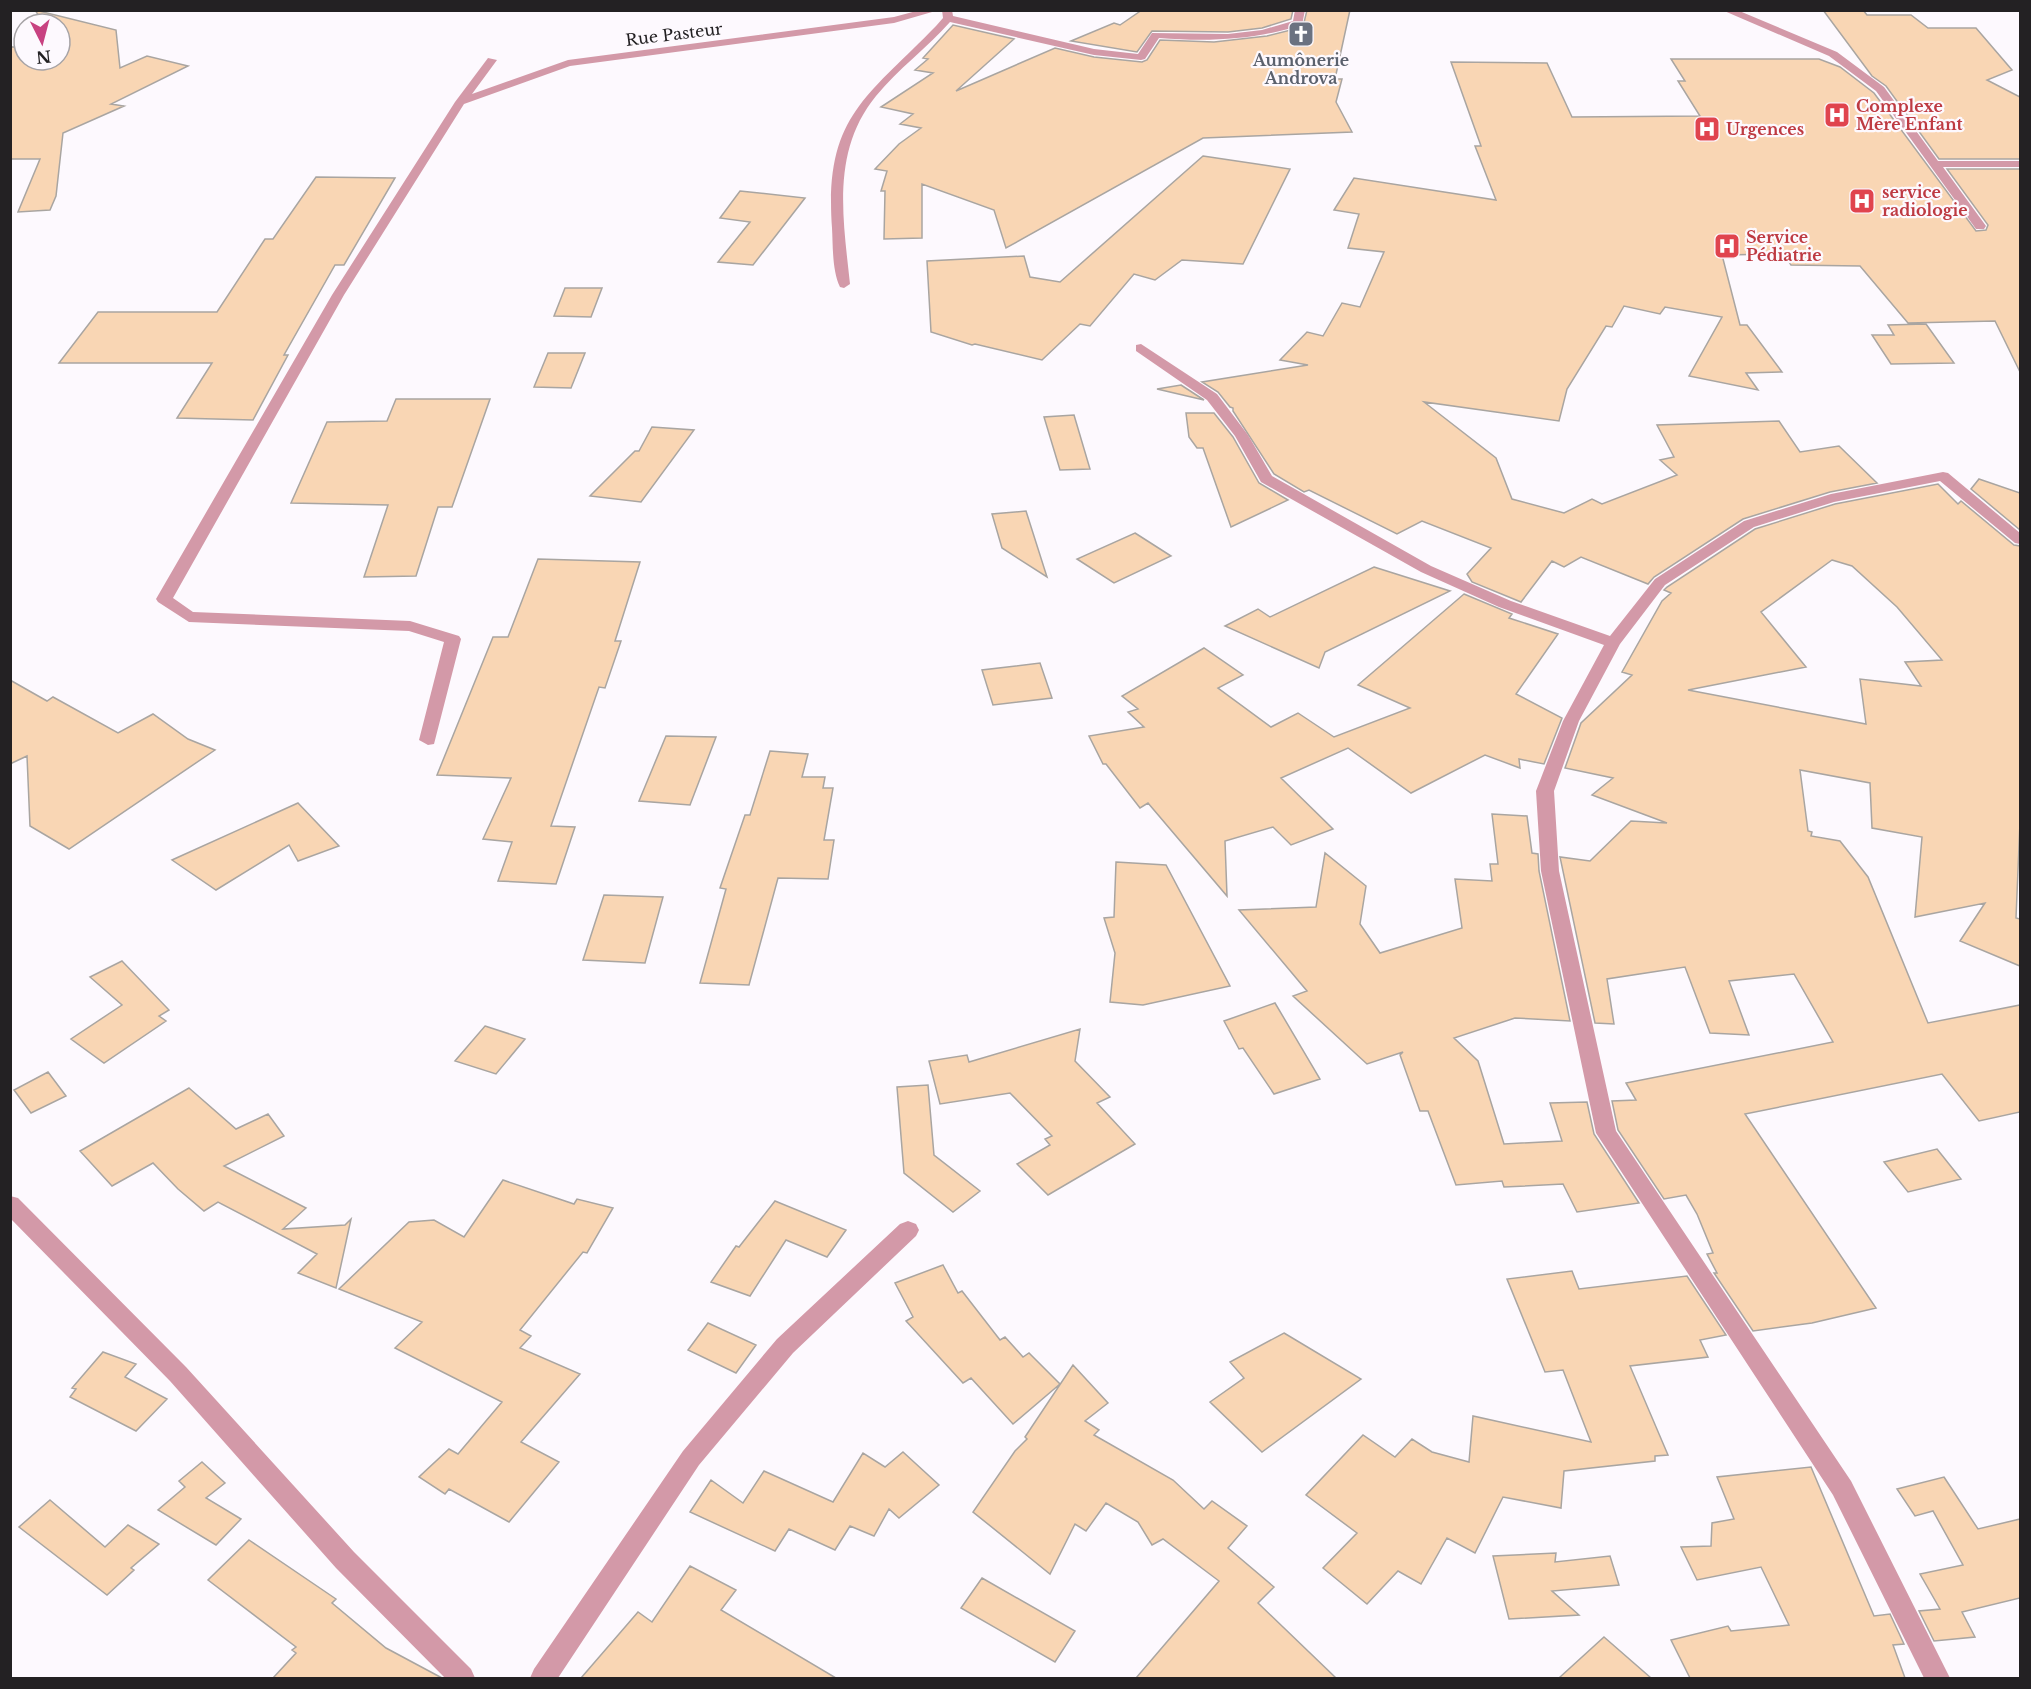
<svg xmlns="http://www.w3.org/2000/svg" width="2031" height="1689" viewBox="0 0 2031 1689" font-family="'Libre Baskerville',serif">
  <style>
    .building { fill: #f9d6b4; stroke: #a9a5a1; stroke-width: 1.5; fill-rule: evenodd }
    .lines { fill: none; stroke-linecap: round; stroke-linejoin: round }
    .minor { fill: #d399a8; fill-rule: evenodd }
    .labels { text-anchor: middle; dominant-baseline: central; stroke-width: 4.5; stroke-linejoin: round; paint-order: stroke }
    .far-street-label { font-size: 16px; fill: #232123; stroke: #fdf9fe }
    .far-worship-label { font-size: 16px; font-weight: bold; fill: #5b616d; stroke: #fdf9fe }
    .far-health-label { font-size: 16px; font-weight: bold; fill: #be3a42; stroke: #fdf9fe; text-anchor: start }
  </style>
  <rect width="100%" height="100%" fill="#fdf9fe"/>
  <path class="building" d="M 35,10 L 116,30 L 120,68 L 147,56 L 188,66 L 111,104 L 124,106 L 63,133 L 56,196 L 50,210 L 18,212 L 40,159 L 10,159 L 10,47 L 24,47 L 24,60 L 60,60 L 60,24 L 44,24 Z
    M 1142,10 L 1293,10 L 1291,19 L 1262,28 L 1228,32 L 1152,31 L 1137,52 L 1071,41 L 1114,23 L 1120,25 Z
    M 1307,10 L 1350,10 L 1335,79 L 1342,79 L 1336,102 L 1352,132 L 1203,138 L 1006,248 L 994,210 L 922,184 L 922,238 L 884,239 L 885,191 L 881,191 L 887,171 L 875,169 L 899,144 L 921,128 L 900,124 L 913,114 L 881,107 L 933,73 L 915,70 L 928,59 L 923,58 L 953,25 L 1014,39 L 956,91 L 1055,48 L 1094,57 L 1142,62 L 1147,60 L 1160,40 L 1214,42 L 1267,36 L 1303,27 Z
    M 1823,10 L 1863,10 L 1867,15 L 1911,15 L 1928,28 L 1976,28 L 2012,70 L 1987,80 L 2020,97 L 2020,159 L 1939,159 L 1886,86 L 1872,76 Z
    M 1671,59 L 1819,59 L 1840,67 L 1874,93 L 1976,231 L 1986,230 L 1988,225 L 1947,169 L 2020,169 L 2020,372 L 1995,321 L 1908,323 L 1860,266 L 1791,265 L 1784,254 L 1722,255 L 1740,325 L 1747,325 L 1782,372 L 1746,373 L 1758,390 L 1689,376 L 1722,317 L 1665,307 L 1660,314 L 1624,306 L 1612,327 L 1606,326 L 1567,389 L 1559,421 L 1424,402 L 1496,458 L 1512,499 L 1564,513 L 1592,499 L 1602,504 L 1677,475 L 1660,460 L 1674,457 L 1657,425 L 1779,421 L 1800,452 L 1839,446 L 1877,483 L 1830,492 L 1743,519 L 1654,577 L 1648,584 L 1581,557 L 1564,567 L 1552,561 L 1521,602 L 1472,582 L 1467,574 L 1491,548 L 1422,521 L 1397,534 L 1309,490 L 1304,492 L 1274,474 L 1233,411 L 1233,408 L 1230,407 L 1218,392 L 1202,382 L 1308,365 L 1280,360 L 1307,332 L 1323,336 L 1342,303 L 1360,307 L 1384,252 L 1348,248 L 1359,214 L 1334,210 L 1354,178 L 1496,200 L 1475,146 L 1481,146 L 1451,62 L 1547,63 L 1572,117 L 1700,116 L 1678,81 L 1685,81 Z
    M 1203,156 L 1290,169 L 1243,264 L 1182,260 L 1155,280 L 1134,274 L 1090,326 L 1080,324 L 1042,360 L 975,344 L 972,345 L 931,332 L 927,261 L 1024,256 L 1030,277 L 1060,282 Z
    M 316,177 L 395,178 L 344,265 L 335,265 L 284,355 L 288,355 L 253,420 L 177,418 L 212,363 L 59,363 L 98,312 L 217,312 L 265,239 L 273,239 Z
    M 740,191 L 805,198 L 753,265 L 718,262 L 750,222 L 720,218 Z
    M 565,288 L 602,288 L 591,317 L 554,316 Z
    M 1926,324 L 1954,363 L 1891,364 L 1872,335 L 1894,335 L 1888,325 Z
    M 548,353 L 585,353 L 571,388 L 534,387 Z
    M 1181,385 L 1204,400 L 1157,389 Z
    M 396,399 L 490,399 L 452,507 L 438,507 L 416,576 L 364,577 L 388,505 L 291,503 L 327,422 L 387,421 Z
    M 1186,413 L 1214,413 L 1233,437 L 1259,483 L 1288,500 L 1231,527 L 1203,448 L 1197,448 L 1189,437 Z
    M 1074,415 L 1090,469 L 1060,470 L 1044,417 Z
    M 652,427 L 694,430 L 641,502 L 590,496 L 635,451 L 639,451 Z
    M 1979,479 L 2020,493 L 2020,530 L 1971,489 Z
    M 1938,484 L 1958,504 L 1961,501 L 2014,545 L 2020,546 L 2020,822 L 2016,918 L 2020,919 L 2020,966 L 1960,941 L 1985,903 L 1915,917 L 1922,837 L 1872,828 L 1870,783 L 1800,770 L 1808,831 L 1812,832 L 1811,836 L 1840,841 L 1868,877 L 1928,1023 L 2020,1005 L 2020,1112 L 1979,1121 L 1942,1074 L 1745,1114 L 1876,1308 L 1812,1323 L 1753,1331 L 1714,1273 L 1717,1273 L 1707,1254 L 1713,1253 L 1697,1214 L 1686,1195 L 1664,1199 L 1618,1130 L 1612,1101 L 1636,1100 L 1626,1083 L 1833,1042 L 1794,974 L 1729,981 L 1749,1035 L 1710,1033 L 1685,967 L 1607,979 L 1614,1024 L 1595,1023 L 1560,857 L 1590,861 L 1631,821 L 1667,823 L 1592,795 L 1613,778 L 1565,768 L 1581,723 L 1632,675 L 1622,672 L 1662,601 L 1671,593 L 1664,590 L 1667,587 L 1755,529 L 1835,504 ZM 1832,560 L 1852,566 L 1897,607 L 1942,660 L 1905,662 L 1921,686 L 1860,679 L 1866,724 L 1688,690 L 1806,667 L 1761,612 Z
    M 1026,511 L 1047,577 L 1002,548 L 992,514 Z
    M 1135,533 L 1171,556 L 1114,583 L 1077,559 Z
    M 538,559 L 640,562 L 615,641 L 621,641 L 605,688 L 599,687 L 551,826 L 575,827 L 556,884 L 498,881 L 512,842 L 483,839 L 511,778 L 437,775 L 493,637 L 508,637 Z
    M 1374,567 L 1450,591 L 1325,652 L 1319,668 L 1225,626 L 1258,609 L 1270,617 Z
    M 1464,594 L 1512,614 L 1509,618 L 1558,634 L 1516,694 L 1562,718 L 1544,764 L 1519,759 L 1520,768 L 1485,755 L 1411,793 L 1348,748 L 1281,778 L 1333,829 L 1291,845 L 1273,827 L 1225,841 L 1227,896 L 1148,803 L 1140,808 L 1106,764 L 1103,764 L 1089,736 L 1144,727 L 1128,712 L 1138,709 L 1122,696 L 1204,648 L 1243,675 L 1218,688 L 1271,727 L 1298,713 L 1334,737 L 1410,708 L 1358,685 Z
    M 1040,663 L 1052,698 L 993,705 L 982,670 Z
    M 10,680 L 47,701 L 53,697 L 118,733 L 153,714 L 188,739 L 215,750 L 69,849 L 30,826 L 27,756 L 10,764 Z
    M 666,736 L 716,737 L 690,805 L 639,801 Z
    M 770,751 L 808,754 L 802,777 L 825,777 L 823,788 L 833,788 L 824,840 L 834,840 L 828,879 L 778,878 L 749,985 L 700,983 L 726,889 L 720,888 L 745,815 L 750,815 Z
    M 298,803 L 339,846 L 298,861 L 289,845 L 216,890 L 172,860 Z
    M 1492,814 L 1527,816 L 1532,853 L 1538,854 L 1539,871 L 1570,1021 L 1515,1018 L 1454,1038 L 1478,1061 L 1504,1144 L 1562,1141 L 1550,1103 L 1587,1102 L 1594,1134 L 1639,1203 L 1577,1212 L 1563,1184 L 1504,1187 L 1502,1181 L 1456,1185 L 1428,1111 L 1420,1111 L 1400,1055 L 1403,1052 L 1367,1064 L 1293,996 L 1307,991 L 1239,910 L 1316,907 L 1325,853 L 1366,886 L 1360,924 L 1380,953 L 1462,928 L 1455,879 L 1492,881 L 1490,864 L 1498,864 Z
    M 1116,862 L 1166,865 L 1230,986 L 1143,1005 L 1110,1002 L 1115,953 L 1104,918 L 1114,917 Z
    M 604,895 L 663,897 L 645,963 L 583,960 Z
    M 122,961 L 169,1010 L 159,1016 L 166,1021 L 104,1063 L 71,1039 L 122,1005 L 90,977 Z
    M 1275,1003 L 1320,1079 L 1274,1094 L 1243,1048 L 1239,1049 L 1224,1021 Z
    M 485,1026 L 525,1039 L 496,1074 L 455,1061 Z
    M 1080,1029 L 1075,1061 L 1110,1097 L 1097,1103 L 1135,1144 L 1048,1195 L 1017,1164 L 1050,1145 L 1045,1139 L 1052,1136 L 1010,1093 L 940,1104 L 929,1061 L 967,1055 L 969,1062 Z
    M 48,1072 L 66,1096 L 31,1113 L 14,1090 Z
    M 928,1085 L 934,1155 L 980,1191 L 953,1212 L 904,1173 L 897,1087 Z
    M 189,1088 L 236,1129 L 268,1114 L 284,1136 L 224,1166 L 306,1208 L 283,1229 L 345,1225 L 351,1219 L 336,1288 L 298,1273 L 317,1254 L 218,1202 L 204,1211 L 178,1189 L 153,1163 L 112,1186 L 80,1151 Z
    M 1937,1149 L 1961,1179 L 1908,1192 L 1884,1162 Z
    M 503,1180 L 574,1204 L 577,1199 L 613,1208 L 587,1253 L 583,1252 L 520,1330 L 531,1336 L 520,1348 L 580,1374 L 521,1442 L 559,1462 L 509,1522 L 449,1489 L 445,1494 L 419,1477 L 449,1449 L 458,1454 L 502,1402 L 395,1348 L 422,1322 L 339,1289 L 409,1222 L 434,1220 L 464,1237 Z
    M 775,1201 L 846,1230 L 827,1257 L 786,1240 L 750,1296 L 711,1282 L 736,1246 L 739,1247 Z
    M 943,1265 L 958,1293 L 962,1291 L 1000,1340 L 1005,1337 L 1023,1357 L 1029,1353 L 1060,1384 L 1013,1424 L 971,1378 L 963,1383 L 906,1321 L 913,1317 L 895,1283 Z
    M 1572,1271 L 1579,1289 L 1687,1276 L 1726,1335 L 1700,1340 L 1708,1357 L 1630,1366 L 1668,1455 L 1655,1456 L 1655,1461 L 1564,1471 L 1561,1508 L 1503,1497 L 1475,1553 L 1447,1538 L 1421,1584 L 1398,1571 L 1367,1604 L 1323,1568 L 1357,1533 L 1306,1495 L 1363,1435 L 1395,1457 L 1412,1439 L 1432,1452 L 1469,1462 L 1473,1416 L 1591,1442 L 1563,1370 L 1545,1372 L 1507,1279 Z
    M 708,1323 L 756,1345 L 736,1373 L 688,1350 Z
    M 1284,1333 L 1361,1379 L 1262,1452 L 1210,1402 L 1244,1378 L 1230,1362 Z
    M 103,1352 L 136,1364 L 125,1377 L 167,1399 L 136,1431 L 70,1397 L 76,1389 L 72,1388 Z
    M 1073,1365 L 1108,1403 L 1085,1421 L 1099,1430 L 1094,1435 L 1173,1480 L 1204,1509 L 1212,1501 L 1247,1526 L 1228,1548 L 1274,1587 L 1258,1603 L 1336,1678 L 1136,1678 L 1219,1581 L 1163,1539 L 1152,1545 L 1138,1522 L 1106,1503 L 1086,1531 L 1075,1524 L 1050,1574 L 973,1512 L 1015,1451 L 1027,1439 L 1025,1437 Z
    M 903,1452 L 939,1485 L 899,1518 L 889,1509 L 874,1536 L 850,1526 L 835,1550 L 789,1529 L 775,1551 L 690,1512 L 711,1480 L 743,1503 L 764,1471 L 833,1502 L 863,1453 L 885,1467 Z
    M 202,1462 L 225,1483 L 206,1498 L 241,1519 L 216,1545 L 158,1510 L 185,1487 L 179,1481 Z
    M 1811,1467 L 1874,1616 L 1890,1614 L 1904,1644 L 1893,1645 L 1905,1678 L 1690,1678 L 1671,1640 L 1728,1626 L 1731,1631 L 1789,1625 L 1761,1567 L 1697,1580 L 1681,1547 L 1711,1546 L 1712,1523 L 1734,1519 L 1717,1477 Z
    M 1944,1477 L 1978,1529 L 2020,1519 L 2020,1598 L 1962,1612 L 1975,1637 L 1934,1641 L 1919,1611 L 1940,1609 L 1920,1574 L 1963,1565 L 1933,1511 L 1915,1516 L 1897,1489 Z
    M 50,1500 L 105,1547 L 128,1525 L 159,1544 L 131,1568 L 134,1570 L 107,1595 L 19,1527 Z
    M 249,1540 L 336,1599 L 332,1603 L 386,1648 L 442,1678 L 273,1678 L 296,1653 L 292,1650 L 296,1647 L 208,1580 Z
    M 1556,1553 L 1555,1562 L 1610,1556 L 1619,1585 L 1552,1591 L 1579,1615 L 1509,1619 L 1493,1556 Z
    M 690,1566 L 736,1590 L 721,1610 L 836,1678 L 581,1678 L 638,1612 L 652,1622 Z
    M 982,1578 L 1075,1631 L 1055,1662 L 961,1608 Z
    M 1604,1637 L 1651,1678 L 1559,1678 Z"/>
  <g class="lines">
    <path class="minor" d="M 920,10 L 939,10 L 894,23 L 570,66 L 464,104 L 344,295 L 173,598 L 193,612 L 410,621 L 459,636 L 461,639 L 434,744 L 428,745 L 419,740 L 444,642 L 409,631 L 189,622 L 158,602 L 156,599 L 332,295 L 455,102 L 488,58 L 497,60 L 472,94 L 568,60 L 894,17 Z
      M 942,10 L 952,10 L 953,16 L 1094,49 L 1138,54 L 1152,33 L 1228,34 L 1262,30 L 1293,21 L 1295,10 L 1305,10 L 1302,25 C 1254,40 1209,42 1159,38 L 1145,59 L 1141,60 L 1094,55 L 950,22 C 927,48 898,69 876,96 C 831,151 843,218 850,284 L 844,288 L 840,287 C 832,271 833,245 832,228 C 824,117 866,98 936,26 L 943,18 Z
      M 1722,10 L 1737,10 L 1837,52 L 1884,87 L 1938,161 L 2020,161 L 2020,167 L 1943,167 L 1986,226 L 1984,229 L 1976,229 L 1876,91 L 1829,56 Z
      M 1141,344 L 1217,394 L 1248,435 L 1272,476 L 1431,566 L 1511,601 L 1610,636 L 1655,579 L 1744,521 L 1831,494 L 1943,472 L 1948,473 L 2020,533 L 2020,544 L 2015,543 L 1940,481 L 1834,502 L 1754,527 L 1665,585 L 1620,644 L 1579,721 L 1554,791 L 1559,871 L 1616,1131 L 1851,1481 L 1950,1678 L 1924,1678 L 1833,1495 L 1596,1133 L 1541,871 L 1536,791 L 1563,721 L 1604,645 L 1499,607 L 1421,572 L 1261,482 L 1235,436 L 1207,400 L 1136,351 L 1136,345 Z
      M 10,1196 L 18,1198 L 186,1367 L 354,1552 L 471,1669 L 475,1678 L 445,1678 L 336,1568 L 170,1381 L 10,1218 Z
      M 908,1221 L 916,1224 L 919,1230 L 916,1236 L 793,1353 L 699,1465 L 558,1678 L 530,1678 L 534,1669 L 683,1451 L 777,1339 L 900,1224 Z"/>
  </g>
  <defs>
    <g id="church-square" transform="scale(1.35)"><rect x="-9" y="-9" width="18" height="18" rx="4" fill="#6b7280" stroke="#fdf9fe"/><path d="M-1.2-6h2.4v3.5h3.3v2.4h-3.3V6h-2.4V-.1h-3.3v-2.4h3.3Z" fill="#fff"/></g>
    <g id="hospital-square" transform="scale(1.35)"><rect x="-9" y="-9" width="18" height="18" rx="4" fill="#e0444e" stroke="#fdf9fe"/><path d="M-5-5h3v3.5h4V-5h3V5h-3V1.5h-4V5h-3Z" fill="#fff"/></g>
  </defs>
  <g fill-rule="evenodd">
    <use href="#church-square" x="1301" y="34"/>
    <use href="#hospital-square" x="1837" y="115"/>
    <use href="#hospital-square" x="1707" y="129"/>
    <use href="#hospital-square" x="1862" y="201"/>
    <use href="#hospital-square" x="1727" y="246"/>
  </g>
  <g class="labels">
    <g class="far-street-label">
      <text transform="translate(674 34) rotate(-7)">Rue Pasteur</text>
    </g>
    <g class="far-worship-label">
      <text x="1301" y="60">Aumônerie<tspan x="1301" dy="18">Androva</tspan></text>
    </g>
    <g class="far-health-label">
      <text x="1856" y="106">Complexe<tspan x="1856" dy="18">Mère Enfant</tspan></text>
      <text x="1726" y="129">Urgences</text>
      <text x="1882" y="192">service<tspan x="1882" dy="18">radiologie</tspan></text>
      <text x="1746" y="237">Service<tspan x="1746" dy="18">Pédiatrie</tspan></text>
    </g>
  </g>
  <rect width="2031" height="1689" fill="none" stroke="#232123" stroke-width="24"/>
  <g transform="translate(42 42) rotate(174)"><circle r="28" fill="#fdf9fe" stroke="#a6a3a6" stroke-width="1.5"/>
  <path d="M0-4.5L10 22L0 15L-10 22Z" fill="#c84281"/>
  <text y="-9" font-size="16" font-weight="bold" text-anchor="middle" fill="#232123">N</text>
  </g>
</svg>
